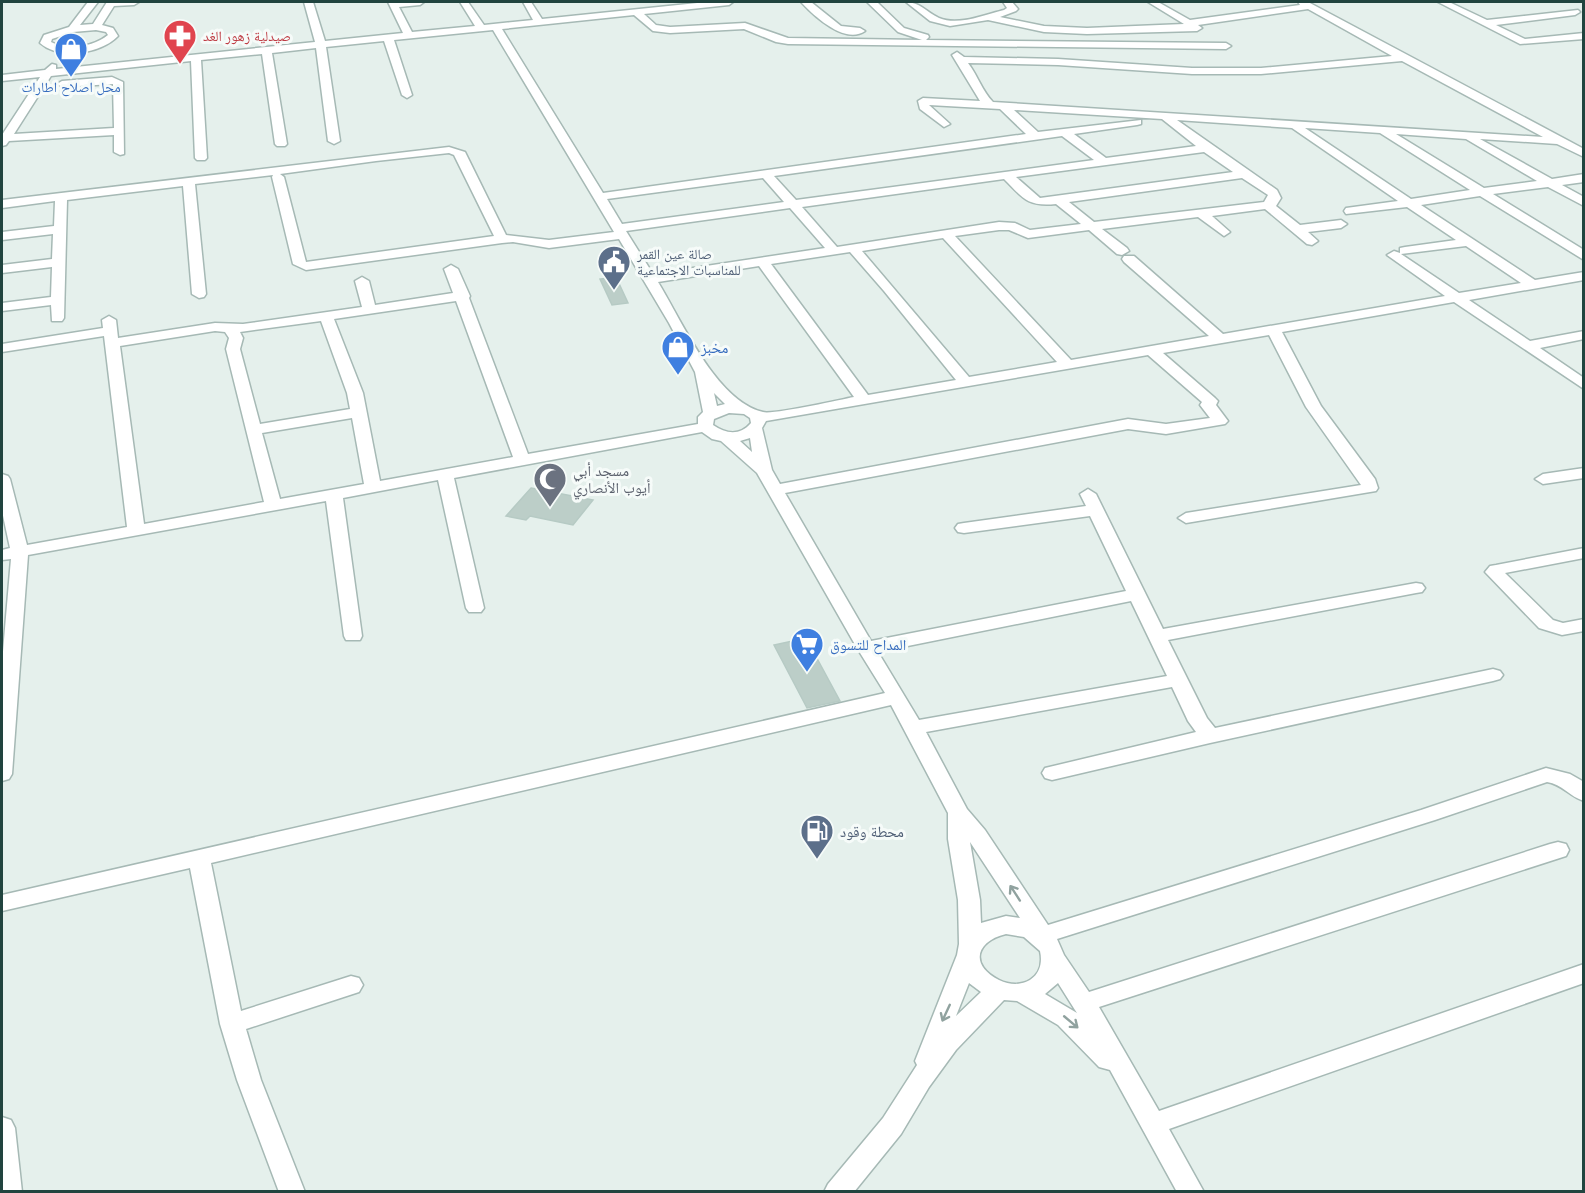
<svg xmlns="http://www.w3.org/2000/svg" width="1585" height="1193" viewBox="0 0 1585 1193" font-family="Helvetica,'Noto Naskh Arabic',sans-serif">
  <style>
    .building { fill: #bccec8; stroke: #b6cac4; stroke-width: 1.5 }
    .lines { fill: none; stroke-linecap: round; stroke-linejoin: round }
    .minor-casing { stroke: #a6b9b5; stroke-width: 3 }
    .minor { fill: #fff; fill-rule: evenodd }
    .oneway { stroke: #90a29f }
    .labels { text-anchor: middle; dominant-baseline: central; stroke-width: 6; stroke-linejoin: round; paint-order: stroke }
    .far-health-label { font-size: 14px; fill: #be3a42; stroke: #f6fbf9; text-anchor: start }
    .far-shop-label { font-size: 14px; fill: #366cbe; stroke: #f6fbf9 }
    .far-service-label { font-size: 14px; fill: #4e5e75; stroke: #f6fbf9; text-anchor: start }
    .shop-label { font-size: 15px; fill: #366cbe; stroke: #f6fbf9; text-anchor: start }
    .worship-label { font-size: 15px; fill: #5b616d; stroke: #f6fbf9; text-anchor: start }
    .service-label { font-size: 15px; fill: #4e5e75; stroke: #f6fbf9; text-anchor: start }
  </style>
  <rect width="100%" height="100%" fill="#e5f0ec"/>
  <path class="building" d="M 616,277 L 628,303 L 612,305 L 600,279 Z
    M 531,488 L 593,500 L 573,525 L 530,516 L 526,520 L 506,516 Z
    M 806,638 L 840,701 L 807,708 L 774,645 Z"/>
  <g class="lines">
    <g class="minor-casing">
      <path id="minor" d="M 88,2 L 98,2 L 80,25 L 93,24 L 107,2 L 139,2 L 134,5 L 114,6 L 102,25 L 113,28 L 118,36 C 101,54 59,60 40,43 L 44,35 L 69,27 ZM 96,30 L 106,32 L 108,35 C 93,47 68,51 51,42 L 52,39 L 73,32 Z
        M 304,2 L 313,2 L 325,41 L 403,33 L 388,2 L 424,2 L 420,5 L 399,7 L 412,32 L 475,26 L 460,2 L 468,2 L 484,25 L 533,20 L 523,2 L 531,2 L 542,19 L 707,2 L 733,2 L 729,5 L 644,14 L 656,25 L 670,27 L 745,23 L 788,38 L 922,40 L 898,32 L 867,2 L 877,2 L 904,28 L 928,35 L 929,37 L 926,40 L 1226,43 L 1231,46 L 1226,49 L 788,44 L 776,42 L 744,29 L 670,33 L 653,31 L 634,15 L 502,29 L 603,193 L 1026,134 L 1000,109 L 929,105 L 950,124 L 944,127 L 920,109 L 918,101 L 923,98 L 980,101 L 952,55 L 957,52 L 964,57 L 1058,59 L 1192,68 L 1261,68 L 1392,56 L 1308,9 L 1198,25 L 1202,28 L 1197,31 L 1087,34 L 1044,32 L 988,20 L 950,26 L 930,21 L 906,2 C 920,2 926,12 939,18 C 958,26 984,15 1004,10 L 1007,8 L 1003,2 L 1012,2 L 1018,9 L 1016,11 L 1000,17 L 1044,26 L 1087,28 L 1184,24 L 1148,2 L 1158,2 L 1190,20 L 1300,5 L 1298,2 L 1308,2 L 1584,149 L 1584,157 L 1557,144 L 1480,139 L 1552,179 L 1584,174 L 1584,182 L 1562,185 L 1584,197 L 1584,206 L 1548,187 L 1493,194 L 1584,250 L 1584,260 L 1480,196 L 1421,205 L 1535,280 L 1584,272 L 1584,280 L 1469,300 L 1530,341 L 1584,331 L 1584,339 L 1540,348 L 1584,378 L 1584,389 L 1454,302 L 1282,332 L 1321,406 L 1375,479 L 1378,488 L 1376,491 L 1186,523 L 1178,518 L 1186,513 L 1361,485 L 1306,407 L 1269,335 L 1163,353 L 1215,398 L 1218,401 L 1216,405 L 1228,421 L 1225,424 L 1166,434 L 1128,429 L 785,493 L 871,641 L 1126,591 L 1090,516 L 964,533 L 958,532 L 955,528 L 958,524 L 964,523 L 1086,506 L 1080,494 L 1088,489 L 1096,494 L 1163,629 L 1416,583 L 1422,584 L 1425,588 L 1422,592 L 1416,593 L 1168,640 L 1207,718 L 1215,728 L 1493,669 L 1500,671 L 1503,675 L 1500,679 L 1493,681 L 1210,743 L 1052,780 L 1045,778 L 1042,773 L 1045,768 L 1196,732 L 1188,721 L 1172,687 L 926,732 L 967,809 L 985,830 L 1048,925 L 1421,810 L 1546,768 L 1570,774 L 1584,782 L 1584,801 C 1570,797 1562,784 1547,782 L 1435,820 L 1057,939 L 1064,955 L 1089,992 L 1550,844 L 1558,842 L 1566,844 L 1569,850 L 1566,856 L 1099,1007 L 1159,1111 L 1584,964 L 1584,983 L 1169,1129 L 1204,1192 L 1177,1192 L 1110,1070 L 1099,1067 L 1058,1025 L 1017,1001 L 1004,1000 L 956,1050 L 929,1087 L 901,1134 L 854,1192 L 824,1192 L 828,1184 L 883,1118 L 917,1065 L 915,1061 L 957,955 L 959,944 L 958,900 L 948,839 L 948,813 L 891,705 L 211,863 L 241,1011 L 351,976 L 359,978 L 363,985 L 359,992 L 246,1029 L 261,1080 L 305,1192 L 279,1192 L 237,1080 L 220,1024 L 190,868 L 2,911 L 2,895 L 885,693 L 857,648 L 757,473 L 721,441 L 712,439 L 702,432 L 454,478 L 484,608 L 481,612 L 469,612 L 466,608 L 438,480 L 343,498 L 362,636 L 360,640 L 346,640 L 344,636 L 326,501 L 28,555 L 12,774 L 9,779 L 2,781 L 2,663 L 11,559 L 2,560 L 2,550 L 10,548 L 2,511 L 2,474 L 8,476 L 10,479 L 27,545 L 127,527 L 104,336 L 2,352 L 2,344 L 103,328 L 102,320 L 109,316 L 116,320 L 118,338 L 215,323 L 243,324 L 362,307 L 355,281 L 362,277 L 369,281 L 375,305 L 453,293 L 444,269 L 451,265 L 458,269 L 470,296 L 469,298 L 528,454 L 698,424 L 698,417 L 703,412 L 695,372 L 669,323 L 619,239 L 549,248 L 513,242 L 502,243 L 306,270 L 293,264 L 272,177 L 273,175 L 195,184 L 206,294 L 204,297 L 199,298 L 192,294 L 183,186 L 67,200 L 64,318 L 62,321 L 52,321 L 51,305 L 2,311 L 2,303 L 51,297 L 52,267 L 2,273 L 2,265 L 52,259 L 53,234 L 2,240 L 2,232 L 54,226 L 55,201 L 2,208 L 2,200 L 449,147 L 465,152 L 506,235 L 549,240 L 614,232 L 493,30 L 394,40 L 412,95 L 407,98 L 402,95 L 384,41 L 326,47 L 340,141 L 334,144 L 328,141 L 316,48 L 272,53 L 287,144 L 285,146 L 277,146 L 275,144 L 262,54 L 201,60 L 207,158 L 205,160 L 197,160 L 195,158 L 191,61 L 51,76 L 14,134 L 114,128 L 113,84 L 62,87 L 57,84 L 62,81 L 112,77 L 123,82 L 124,154 L 120,155 L 114,152 L 114,135 L 9,141 L 6,145 L 2,146 L 2,135 L 40,77 L 2,81 L 2,75 L 45,70 L 52,64 L 56,65 L 56,69 L 315,42 ZM 1402,61 L 1543,137 L 993,102 C 982,91 978,76 968,63 L 1058,65 L 1192,74 L 1261,74 ZM 1014,110 L 1162,119 L 1196,146 L 1106,158 L 1074,134 L 1137,125 L 1141,124 L 1141,120 L 1038,132 ZM 1177,120 L 1292,128 L 1398,201 L 1346,208 L 1344,211 L 1346,214 L 1407,207 L 1456,240 L 1405,247 L 1400,248 L 1400,253 L 1394,251 L 1387,255 L 1445,296 L 1223,334 L 1134,256 L 1124,256 L 1122,259 L 1124,262 L 1209,336 L 1071,360 L 955,236 L 999,230 L 1009,230 L 1028,238 L 1089,230 L 1117,254 L 1122,255 L 1129,251 L 1127,248 L 1102,229 L 1198,217 L 1224,236 L 1230,232 L 1212,216 L 1265,209 L 1307,244 L 1312,245 L 1318,241 L 1308,232 L 1341,228 L 1347,224 L 1341,220 L 1300,225 L 1276,206 L 1281,198 L 1277,190 ZM 1305,128 L 1380,133 L 1470,190 L 1411,199 ZM 1396,134 L 1466,139 L 1537,181 L 1484,188 ZM 1062,136 L 1094,160 L 796,200 L 774,176 ZM 1204,152 L 1233,172 L 1040,198 L 1016,177 ZM 449,153 L 454,155 L 494,236 L 306,262 L 284,177 L 280,174 L 376,161 ZM 763,178 L 784,202 L 622,224 L 607,199 ZM 1242,178 L 1268,195 L 1264,202 L 1094,222 L 1069,202 ZM 1004,179 C 1023,198 1027,207 1056,204 L 1081,224 L 1030,230 L 1015,223 L 999,222 L 837,247 L 802,207 ZM 790,208 L 825,248 L 653,274 L 626,231 ZM 943,238 L 1057,362 L 969,377 L 862,251 ZM 1466,246 L 1521,283 L 1459,293 L 1401,254 ZM 850,252 L 884,291 L 956,380 L 868,395 L 771,264 ZM 759,266 L 854,397 C 839,400 772,415 763,412 C 716,401 682,321 658,282 ZM 456,301 L 513,457 L 380,481 L 363,393 L 334,319 ZM 321,321 L 347,393 L 350,409 L 260,424 L 240,349 L 243,338 L 240,332 ZM 215,331 L 225,332 L 229,338 L 226,349 L 264,502 L 144,524 L 120,346 ZM 1148,355 L 1202,402 L 1200,405 L 1210,418 L 1166,424 L 1128,419 L 780,484 L 772,470 L 762,428 L 766,421 ZM 714,393 L 725,404 L 717,406 ZM 729,413 L 744,414 L 750,418 L 751,423 C 740,436 726,434 713,425 L 714,419 ZM 352,418 L 364,484 L 280,499 L 262,433 ZM 750,438 L 752,452 L 740,441 ZM 1131,601 L 1167,676 L 919,720 L 878,652 ZM 970,842 L 1020,918 L 1006,916 L 981,923 L 980,900 ZM 1006,934 L 1024,937 L 1040,951 C 1046,978 1022,991 999,980 C 969,965 976,941 1006,934 ZM 969,983 L 981,992 L 956,1016 ZM 1058,983 L 1075,1010 L 1077,1013 L 1045,994 Z
        M 801,2 L 811,2 L 841,26 L 860,28 L 865,31 C 845,45 814,16 801,2 Z
        M 1438,2 L 1449,2 L 1487,20 L 1578,10 L 1580,12 L 1575,15 L 1496,25 L 1525,39 L 1584,33 L 1584,39 L 1520,44 Z
        M 1584,468 L 1584,478 L 1543,484 L 1535,479 L 1543,474 Z
        M 1584,548 L 1584,558 L 1505,573 L 1553,620 L 1563,623 L 1584,619 L 1584,631 L 1562,635 L 1539,628 L 1485,572 L 1490,566 L 1496,565 Z
        M 2,1117 L 11,1120 L 15,1128 L 22,1192 L 2,1192 Z"/>
    </g>
    <use href="#minor" class="minor"/>
  </g>
  <defs><path id="oneway-shaft" d="M-6 0H5M1.5-3L5.5 0L1.5 3" fill="none" stroke-width="1.6" stroke-linecap="round" stroke-linejoin="round" transform="scale(1.5)"/></defs>
  <g class="oneway">
    <use href="#oneway-shaft" transform="translate(1015 893) rotate(-123)"/>
    <use href="#oneway-shaft" transform="translate(946 1013) rotate(115)"/>
    <use href="#oneway-shaft" transform="translate(1071 1022) rotate(40)"/>
  </g>
  <defs>
    <g id="pharmacy-pin" transform="scale(1.725)"><path d="M0 17L-7.5 6A9.5 9.5 0 1 1 7.5 6Z" fill="#e0444e" stroke="#f6fbf9"/><path d="M-2-6h4v4h4v4h-4v4h-4v-4h-4v-4h4Z" fill="#fff"/></g>
    <g id="shop-pin" transform="scale(1.725)"><path d="M0 17L-7.5 6A9.5 9.5 0 1 1 7.5 6Z" fill="#3f7fe0" stroke="#f6fbf9"/><path d="M-5-2.5h2.3a2.7 3.5 0 0 1 5.4 0H5L5.5 6h-11ZM-1.5-2.5h3a1.5 2.3 0 0 0-3 0Z" fill="#fff"/></g>
    <g id="civic-pin" transform="scale(1.725)"><path d="M0 17L-7.5 6A9.5 9.5 0 1 1 7.5 6Z" fill="#5c6f8a" stroke="#f6fbf9"/><path d="M-.6-6.5H3V-4.5H.6V-3L4-1V1h2V6H-6V1h2V-1L-.6-3ZM-1.2 2.5V6h2.4V2.5Z" fill="#fff"/></g>
    <g id="mosque-pin" transform="scale(1.725)"><path d="M0 17L-7.5 6A9.5 9.5 0 1 1 7.5 6Z" fill="#6b7280" stroke="#f6fbf9"/><path d="M3.5-4.9A6 6 0 1 0 3.5 4.9A5 5 0 1 1 3.5-4.9Z" fill="#fff"/></g>
    <g id="supermarket-pin" transform="scale(1.725)"><path d="M0 17L-7.5 6A9.5 9.5 0 1 1 7.5 6Z" fill="#3f7fe0" stroke="#f6fbf9"/><path d="M-6-5.5h2.5l.6 2H6L4.5 2H-2.5L-4.4-4H-6ZM-1.5 3.2a1.3 1.3 0 1 0 .1 0ZM3 3.2a1.3 1.3 0 1 0 .1 0Z" fill="#fff"/></g>
    <g id="fuel-pin" transform="scale(1.725)"><path d="M0 17L-7.5 6A9.5 9.5 0 1 1 7.5 6Z" fill="#5c6f8a" stroke="#f6fbf9"/><path d="M-5.5-6h7V0h2V4h1.3V-2.5L3-4.5l.8-.8L6-3V5H2.5V1h-1V6h-7ZM-4.2-4.7v3.2H.2V-4.7Z" fill="#fff"/></g>
  </defs>
  <g fill-rule="evenodd">
    <use href="#pharmacy-pin" x="180" y="36"/>
    <use href="#shop-pin" x="71" y="49"/>
    <use href="#civic-pin" x="614" y="262"/>
    <use href="#shop-pin" x="678" y="347"/>
    <use href="#mosque-pin" x="550" y="479"/>
    <use href="#supermarket-pin" x="807" y="644"/>
    <use href="#fuel-pin" x="817" y="831"/>
  </g>
  <g class="labels">
    <g class="far-health-label">
      <text x="203" y="36">صيدلية زهور الغد</text>
    </g>
    <g class="far-shop-label">
      <text x="71" y="87">محل اصلاح اطارات</text>
    </g>
    <g class="far-service-label">
      <text x="637" y="254">صالة عين القمر<tspan x="637" dy="16">للمناسبات الاجتماعية</tspan></text>
    </g>
    <g class="shop-label">
      <text x="701" y="347">مخبز</text>
      <text x="830" y="644">المداح للتسوق</text>
    </g>
    <g class="worship-label">
      <text x="573" y="470">مسجد أبي<tspan x="573" dy="17">أيوب الأنصاري</tspan></text>
    </g>
    <g class="service-label">
      <text x="840" y="831">محطة وقود</text>
    </g>
  </g>
  <rect width="1585" height="1193" fill="none" stroke="#21443f" stroke-width="6"/>
</svg>
